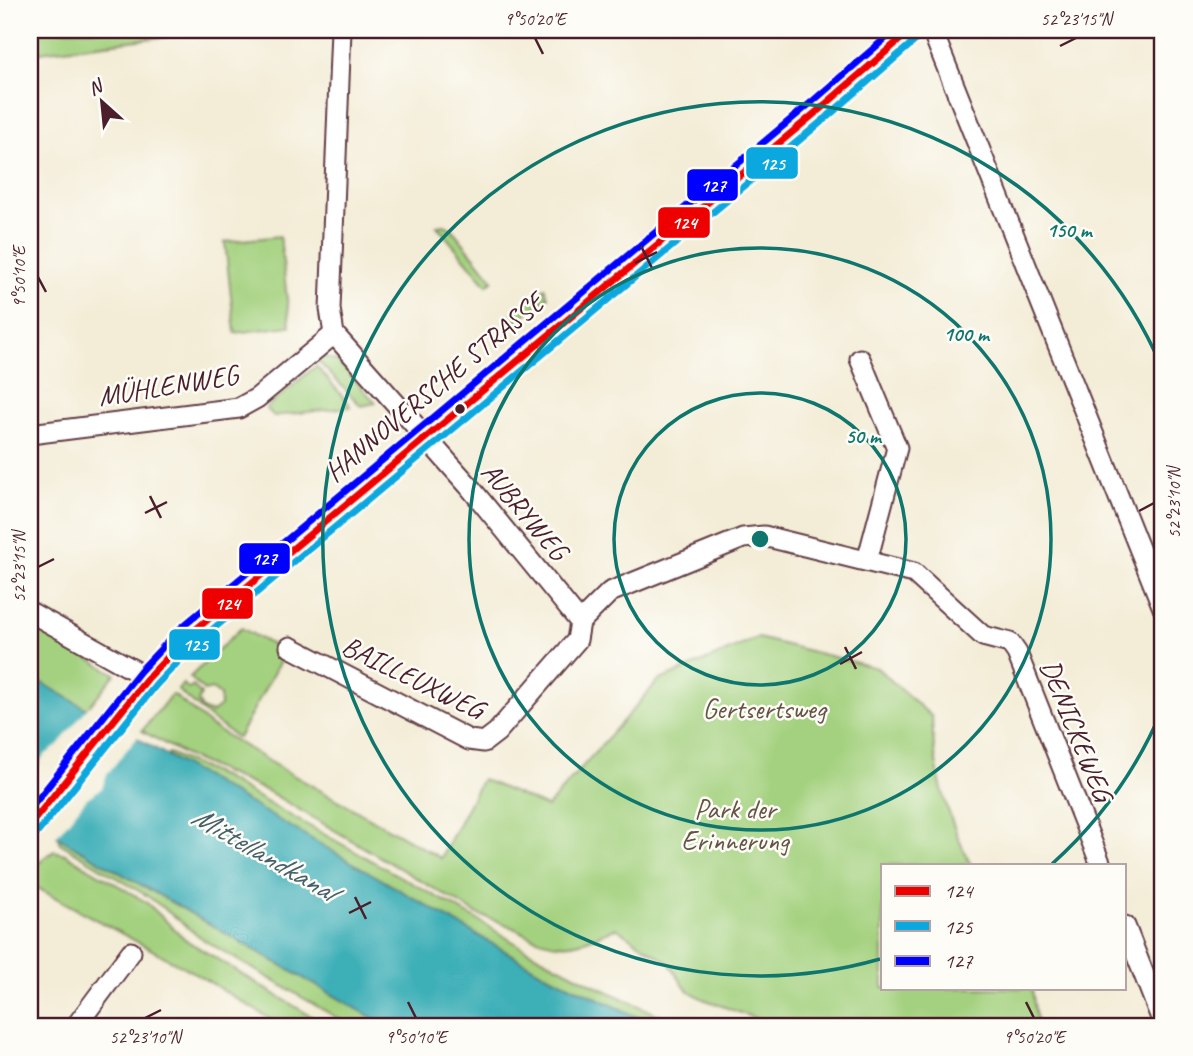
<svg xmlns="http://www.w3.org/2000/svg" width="1193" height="1056" viewBox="0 0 1193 1056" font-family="Caveat,sans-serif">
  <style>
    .green { fill: #a4d17f; stroke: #777855; stroke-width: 2 }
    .water { fill: #3eafb7; stroke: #446771; stroke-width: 2 }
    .pier { fill: #f3ecd6 }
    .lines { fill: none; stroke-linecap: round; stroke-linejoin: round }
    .minor-casing { stroke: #633e45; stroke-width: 23 }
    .secondary-casing { stroke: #633e45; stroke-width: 30 }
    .minor { stroke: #fff; stroke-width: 19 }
    .secondary { stroke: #fbe5cf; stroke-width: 26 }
    .bus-1-casing { stroke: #fdfcf7; stroke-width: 12 }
    .bus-2-casing { stroke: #fdfcf7; stroke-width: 12 }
    .bus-3-casing { stroke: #fdfcf7; stroke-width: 12 }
    .bus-1 { stroke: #e00; stroke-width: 7 }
    .bus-2 { stroke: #0ba7df; stroke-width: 7 }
    .bus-3 { stroke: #00f; stroke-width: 7 }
    .ticks { fill: none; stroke: #4a1f2b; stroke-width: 2.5 }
    .ring { fill: none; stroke: #0f766e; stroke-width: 3.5 }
    .bus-dot { fill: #4a1f2b; stroke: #fdfcf7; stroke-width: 2.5 }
    .labels { text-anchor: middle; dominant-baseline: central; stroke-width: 5; stroke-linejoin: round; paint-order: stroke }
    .street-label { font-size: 28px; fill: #4a1f2b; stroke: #fdfcf7 }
    .park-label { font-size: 28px; fill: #655444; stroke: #fdfcf7 }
    .water-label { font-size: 30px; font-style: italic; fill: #45606a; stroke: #fdfcf7 }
    .centre { fill: #0f766e; stroke: #fdfcf7; stroke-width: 3.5 }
    .ring-label { font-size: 21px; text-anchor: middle; font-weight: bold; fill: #0f766e; stroke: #fdfcf7; stroke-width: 5; stroke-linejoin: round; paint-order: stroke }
    .line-badge { stroke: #fdfcf7; stroke-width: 2.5 }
    .badge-label { font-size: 19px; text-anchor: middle; font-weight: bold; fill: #fff }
    .neatline { fill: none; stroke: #4a1f2b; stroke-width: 2.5 }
    .ticks-label { font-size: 18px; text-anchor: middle; fill: #4a1f2b }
  </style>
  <rect width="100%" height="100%" fill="#fdfcf7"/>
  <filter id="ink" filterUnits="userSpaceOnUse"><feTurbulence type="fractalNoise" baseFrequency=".0143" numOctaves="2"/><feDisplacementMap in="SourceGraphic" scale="14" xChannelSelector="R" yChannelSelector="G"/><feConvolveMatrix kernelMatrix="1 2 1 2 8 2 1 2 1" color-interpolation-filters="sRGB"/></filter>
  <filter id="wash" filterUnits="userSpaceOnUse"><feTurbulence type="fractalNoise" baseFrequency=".00686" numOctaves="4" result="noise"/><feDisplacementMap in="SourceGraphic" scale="28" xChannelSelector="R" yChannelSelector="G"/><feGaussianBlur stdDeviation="1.57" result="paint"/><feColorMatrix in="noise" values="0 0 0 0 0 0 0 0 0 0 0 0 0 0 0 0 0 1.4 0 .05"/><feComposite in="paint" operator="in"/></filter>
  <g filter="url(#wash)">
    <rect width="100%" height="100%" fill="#f3ecd6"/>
    <path class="green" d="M 30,30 L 221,30 L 30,53 Z
      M 445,225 L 452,229 L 493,280 L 487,285 L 437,226 Z
      M 280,236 L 290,326 L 235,333 L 225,242 Z
      M 545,288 L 548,297 L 516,321 L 512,315 Z
      M 323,357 L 337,361 L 376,403 L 361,406 L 316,359 Z
      M 316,366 L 348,402 L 350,407 L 274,416 L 266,408 Z
      M 30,624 L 115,674 L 87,709 L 30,676 Z
      M 241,628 L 285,652 L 238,738 L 211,719 L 178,690 L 183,684 L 189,689 L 193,686 L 201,694 L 198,701 L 202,709 L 211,713 L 220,706 L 220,695 L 212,689 L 204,691 L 190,677 Z
      M 758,638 L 877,668 L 932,717 C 933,768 948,820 971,865 L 883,865 L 883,988 L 1032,988 L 1037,1026 L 776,1026 L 703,999 L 686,989 L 669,963 L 616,928 C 598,935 578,947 558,944 C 530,941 508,921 481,916 L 269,792 L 189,757 L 142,731 L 171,695 L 174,695 L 211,726 L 275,765 L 441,858 L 482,779 L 547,807 L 658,681 Z
      M 169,753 L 222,777 L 275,807 L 473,917 L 525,949 L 596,986 L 682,1026 L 657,1026 L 543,973 L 166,757 Z
      M 59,838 L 347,1003 L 387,1026 L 351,1026 L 204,940 L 149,897 L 60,843 Z
      M 54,851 L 65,854 L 146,902 L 186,940 L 327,1026 L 282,1026 L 193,972 L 30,884 C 30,867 41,861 54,851 Z"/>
    <path class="water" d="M 30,676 L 543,973 L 657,1026 L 387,1026 L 30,821 Z"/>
    <path class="pier" d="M 89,706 L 138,736 L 107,774 L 102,788 L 87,798 L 54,839 L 30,825 L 30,779 L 37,770 L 43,756 L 57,746 Z"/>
  </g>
  <g filter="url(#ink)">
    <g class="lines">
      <g class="minor-casing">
        <path id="minor" d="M 341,30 L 330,309 L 334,334 L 468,485 L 580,622
          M 932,30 L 1163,608
          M 860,359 L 897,448 L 867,561
          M 30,434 L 239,408 L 257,398 L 334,334
          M 30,612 L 148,678
          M 580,622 L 610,592 L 743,538 L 764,536 L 914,573 L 983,636 L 1010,643 L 1017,653 L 1101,865
          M 290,647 L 469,740 L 484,742 L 497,732 L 577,640 L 580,622
          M 1125,926 L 1163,1023
          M 76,1026 L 131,952"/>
      </g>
      <g class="secondary-casing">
        <path id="secondary" d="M 30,825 L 148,678 L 188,636 L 820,109 L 911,30"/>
      </g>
      <use href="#minor" class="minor"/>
      <use href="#secondary" class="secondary"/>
      <g class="bus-1-casing">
        <path id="bus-1" d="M 30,825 L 148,678 L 188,636 L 820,109 L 911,30"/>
      </g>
      <g class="bus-2-casing">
        <path id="bus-2" d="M 38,832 L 156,685 L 195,644 L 827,117 L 918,38"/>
      </g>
      <g class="bus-3-casing">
        <path id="bus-3" d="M 30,809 L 140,671 L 181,628 L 813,101 L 895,30"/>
      </g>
      <use href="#bus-1" class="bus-1"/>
      <use href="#bus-2" class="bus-2"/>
      <use href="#bus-3" class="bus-3"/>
    </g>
  </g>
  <path class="ticks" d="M 535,38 L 543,54M 1060,46 L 1076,38M 641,246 L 652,268M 635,263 L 657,252M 38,277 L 46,292M 150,496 L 161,518M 1139,511 L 1154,503M 145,513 L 167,502M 38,567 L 54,559M 845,647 L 856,669M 840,664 L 862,652M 355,897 L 366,919M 349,913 L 371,902M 408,1002 L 416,1018M 1026,1002 L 1034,1018M 145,1018 L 161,1010"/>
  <g class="ring">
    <circle cx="760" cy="539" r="146"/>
    <circle cx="760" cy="539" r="291"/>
    <path d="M1162 710A437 437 0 0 1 1052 864M880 959A437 437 0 1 1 1162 368"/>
  </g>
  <circle class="bus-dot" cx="460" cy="409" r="6"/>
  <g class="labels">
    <g class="street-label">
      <text transform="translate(168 385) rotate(-9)">MÜHLENWEG</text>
      <text transform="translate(434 387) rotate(-40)">HANNOVERSCHE STRASSE</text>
      <text transform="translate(525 511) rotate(50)">AUBRYWEG</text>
      <text transform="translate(413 677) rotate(26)">BAILLEUXWEG</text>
      <text transform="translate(1077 730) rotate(68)">DENICKEWEG</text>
    </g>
    <g class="park-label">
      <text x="764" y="708">Gertsertsweg</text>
      <text x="735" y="808">Park der<tspan x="735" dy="32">Erinnerung</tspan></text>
    </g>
    <g class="water-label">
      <text transform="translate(264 853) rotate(30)">Mittellandkanal</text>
    </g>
  </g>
  <circle cx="760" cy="539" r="10" class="centre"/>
  <g class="ring-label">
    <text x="1069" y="237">150 m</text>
    <text x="966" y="341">100 m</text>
    <text x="863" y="443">50 m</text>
  </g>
  <g class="line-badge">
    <rect x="745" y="146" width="54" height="34" rx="7" fill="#0ba7df"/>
    <rect x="686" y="168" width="53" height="34" rx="7" fill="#00f"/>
    <rect x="657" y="206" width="54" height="33" rx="7" fill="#e00"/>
    <rect x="238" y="542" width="53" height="33" rx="7" fill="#00f"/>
    <rect x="201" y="587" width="53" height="33" rx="7" fill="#e00"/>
    <rect x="168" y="628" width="53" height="33" rx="7" fill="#0ba7df"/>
  </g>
  <g class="badge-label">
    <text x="772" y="170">125</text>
    <text x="713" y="192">127</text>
    <text x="684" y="229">124</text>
    <text x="264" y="565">127</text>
    <text x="227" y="610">124</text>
    <text x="195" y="651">125</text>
  </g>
  <rect width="1193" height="1056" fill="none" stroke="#fdfcf7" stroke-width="77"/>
  <rect x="881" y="864" width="245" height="126" fill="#fdfcf7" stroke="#b5a4a5" stroke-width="2"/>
  <rect x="895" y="886" width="35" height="10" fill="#ee0000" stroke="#b5a4a5" stroke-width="2"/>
  <text x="944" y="898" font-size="21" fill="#4a1f2b">124</text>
  <rect x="895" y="921" width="35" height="10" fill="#0ba7df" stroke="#b5a4a5" stroke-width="2"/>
  <text x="944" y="934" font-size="21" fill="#4a1f2b">125</text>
  <rect x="895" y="956" width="35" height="10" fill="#0000ff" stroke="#b5a4a5" stroke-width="2"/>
  <text x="944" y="968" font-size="21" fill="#4a1f2b">127</text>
  <g transform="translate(102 102) rotate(333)" stroke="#fdfcf7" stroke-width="5" paint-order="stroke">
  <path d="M0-5L12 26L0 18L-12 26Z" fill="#4a1f2b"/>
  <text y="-10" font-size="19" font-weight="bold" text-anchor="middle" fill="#4a1f2b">N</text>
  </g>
  <rect x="38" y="38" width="1116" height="980" class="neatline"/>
  <g class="ticks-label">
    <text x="535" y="25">9°50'20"E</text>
    <text x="1076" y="25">52°23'15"N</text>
    <text transform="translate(19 277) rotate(-90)" y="6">9°50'10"E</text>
    <text transform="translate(1174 503) rotate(-90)" y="6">52°23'10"N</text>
    <text transform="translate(19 567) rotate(-90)" y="6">52°23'15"N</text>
    <text x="145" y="1043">52°23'10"N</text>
    <text x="416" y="1043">9°50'10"E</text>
    <text x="1034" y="1043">9°50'20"E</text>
  </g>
</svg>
